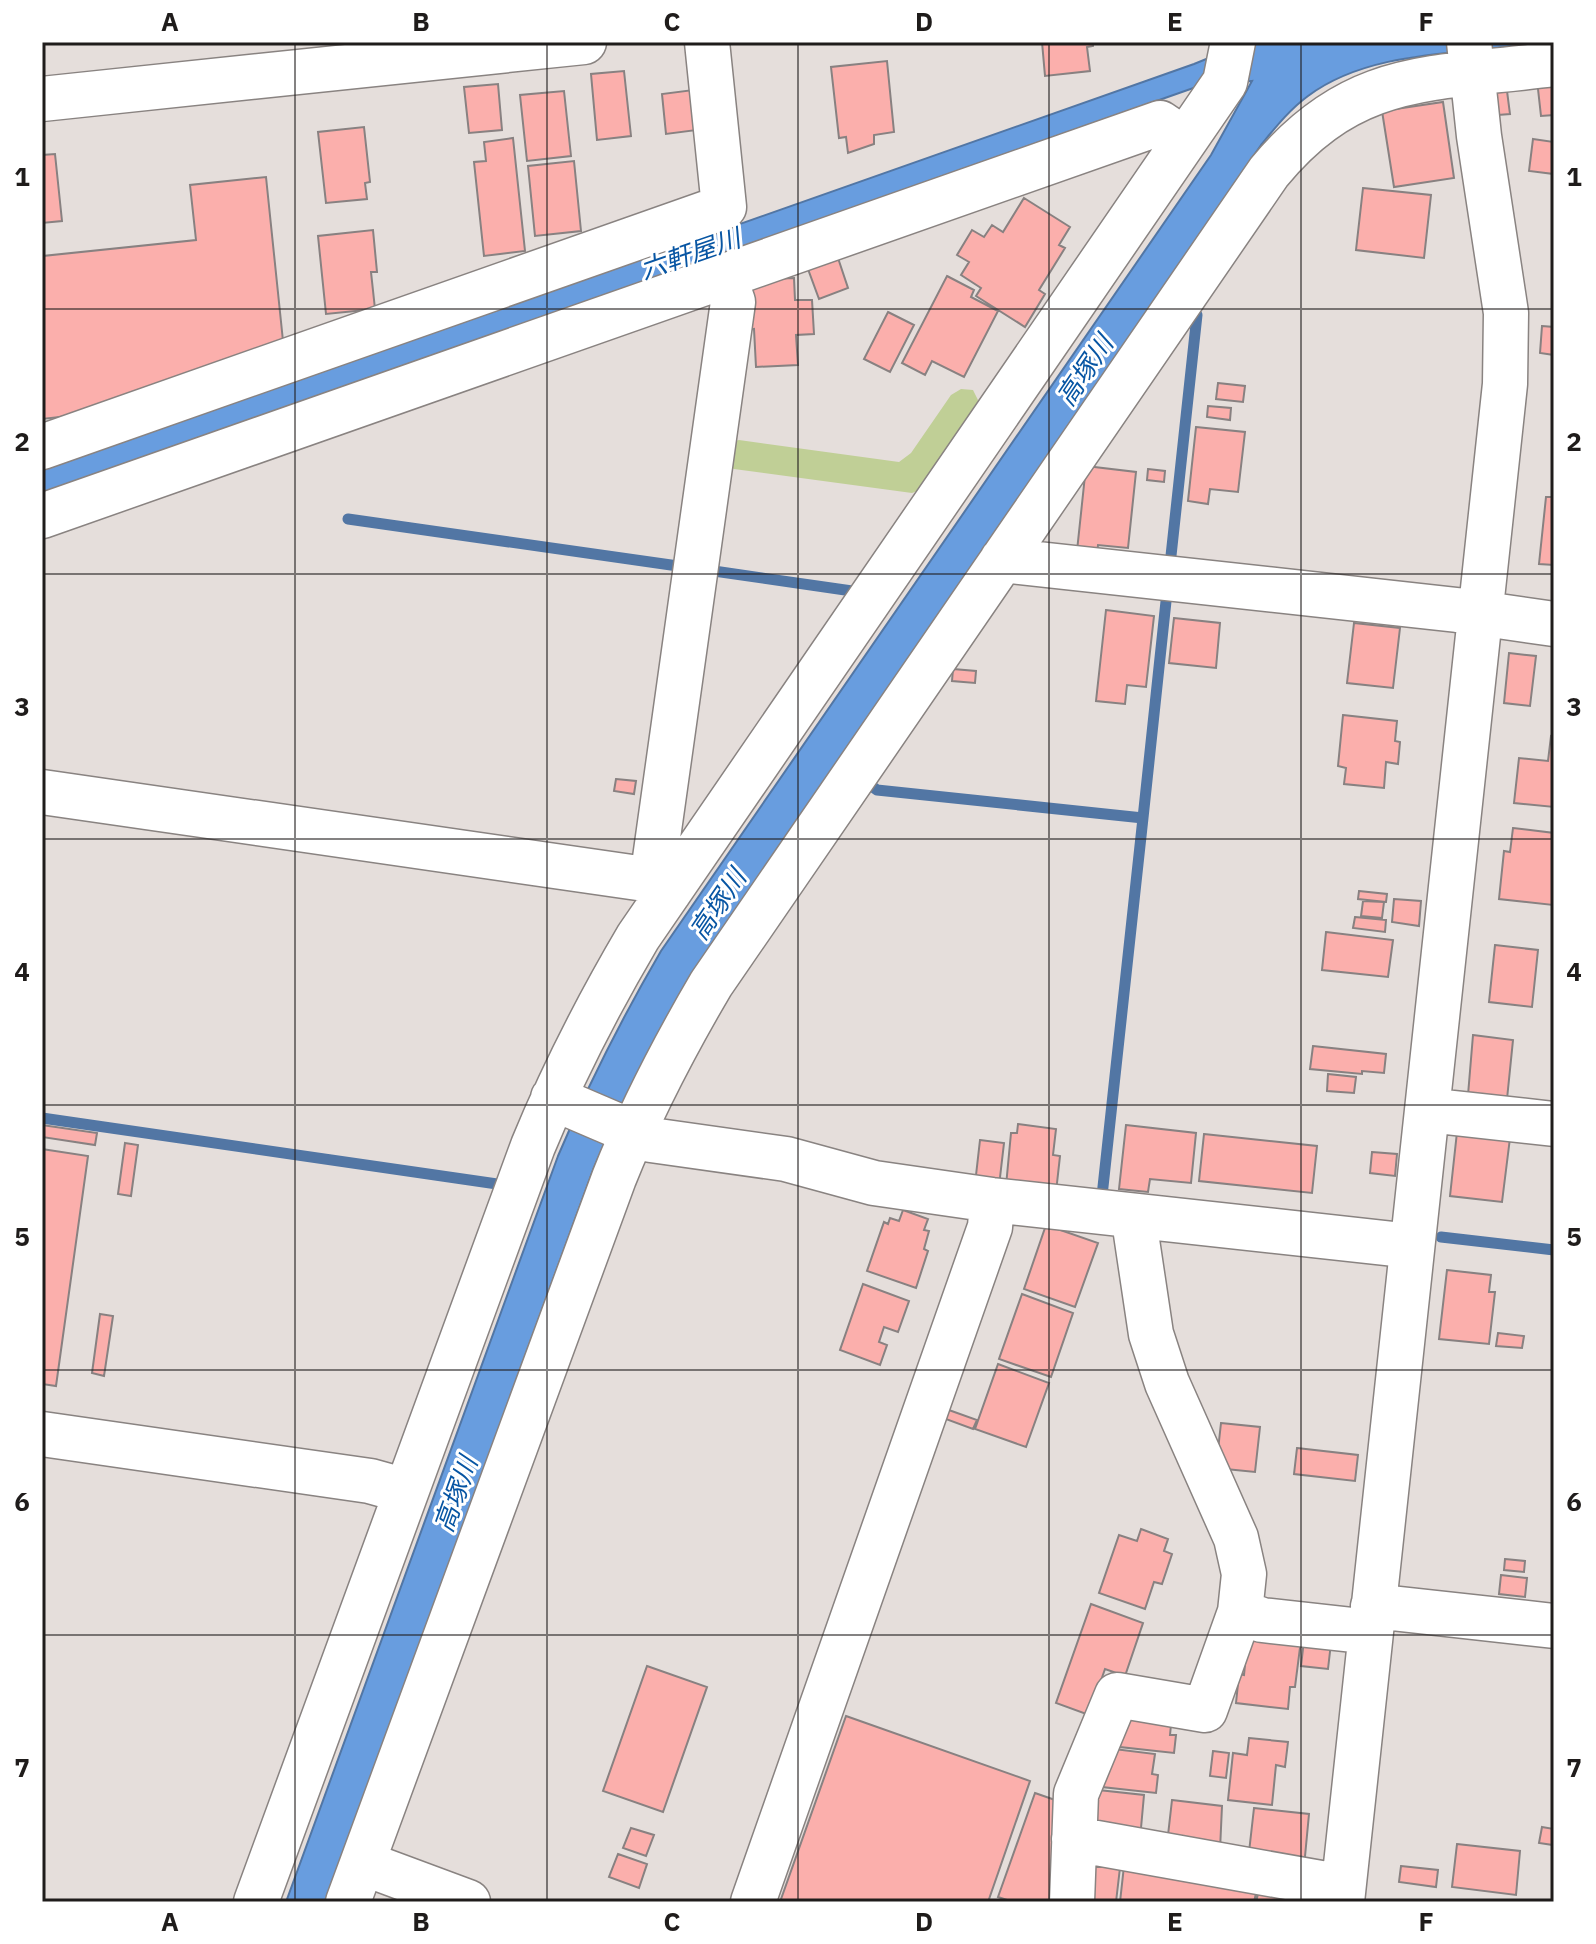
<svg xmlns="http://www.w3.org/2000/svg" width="1596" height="1944" viewBox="0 0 1596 1944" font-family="'IBM Plex Sans','Noto Sans JP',sans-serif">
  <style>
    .green { fill: #c0cf96 }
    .water { fill: #689ddf; stroke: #5276a4; stroke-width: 2 }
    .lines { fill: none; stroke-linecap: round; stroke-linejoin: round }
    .stream { stroke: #5276a4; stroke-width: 11 }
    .building { fill: #fbafac; stroke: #888181; stroke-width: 2 }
    .minor-casing { stroke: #898381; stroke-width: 47 }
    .minor { stroke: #fff; stroke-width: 44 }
    .grid { fill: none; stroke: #1f1c1b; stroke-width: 2; stroke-opacity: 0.55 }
    .labels { text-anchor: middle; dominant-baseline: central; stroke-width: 6; stroke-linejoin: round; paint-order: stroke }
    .water-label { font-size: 26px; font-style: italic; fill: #0755a3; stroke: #fff }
    .neatline { fill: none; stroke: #1f1c1b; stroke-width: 3 }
    .grid-label { font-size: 26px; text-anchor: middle; font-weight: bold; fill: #1f1c1b }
  </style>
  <rect width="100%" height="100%" fill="#e5dedb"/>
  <path class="green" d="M 961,389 L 973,390 L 978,400 L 976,412 L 920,490 L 912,493 L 734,469 L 725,464 L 728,443 L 739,440 L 899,462 L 911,453 L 951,395 Z"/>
  <path class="water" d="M 1248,42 L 1545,42 C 1468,55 1372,48 1308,96 C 1289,110 1275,128 1261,145 L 693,972 C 655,1036 622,1101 593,1170 L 326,1902 L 286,1902 L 558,1156 C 588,1085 622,1018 661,951 L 1211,155 L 1252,81 L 1199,86 L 42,493 L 42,470 L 1194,64 Z"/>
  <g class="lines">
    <path class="stream" d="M 348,519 L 685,567
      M 1170,565 L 1197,315
      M 707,570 L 859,592
      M 866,782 L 877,790 L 1143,818 L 1102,1196 L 1108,1196
      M 1143,818 L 1167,592
      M 42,1118 L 504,1185
      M 1441,1237 L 1554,1250"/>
  </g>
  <path class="building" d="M 1042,42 L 1093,42 L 1093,46 L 1087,47 L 1090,71 L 1045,76 Z
    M 887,61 L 894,132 L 874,135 L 874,144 L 848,153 L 846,137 L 839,138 L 831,67 Z
    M 624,71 L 631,136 L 597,140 L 591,74 Z
    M 1554,79 L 1554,115 L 1541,116 L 1537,80 Z
    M 498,84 L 502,130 L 469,133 L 464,87 Z
    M 693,90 L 697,130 L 666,134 L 662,94 Z
    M 564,91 L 571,156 L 527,161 L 520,95 Z
    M 1507,91 L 1510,114 L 1498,115 L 1496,92 Z
    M 1443,102 L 1454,178 L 1394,187 L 1382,111 Z
    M 364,127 L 370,182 L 365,183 L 367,199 L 326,203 L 318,132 Z
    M 513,138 L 525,251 L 484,256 L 474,162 L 486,161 L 484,142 Z
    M 1533,139 L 1554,142 L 1554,174 L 1529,171 Z
    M 55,154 L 62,221 L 42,223 L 42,155 Z
    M 574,161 L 581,231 L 535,236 L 528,166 Z
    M 266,177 L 283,341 L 69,416 L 42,419 L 43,256 L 196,240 L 190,185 Z
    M 1363,188 L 1431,195 L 1424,258 L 1356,250 Z
    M 1024,198 L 1070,227 L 1059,245 L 1065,248 L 1039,290 L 1045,294 L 1025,327 L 976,296 L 981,288 L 961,275 L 969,262 L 957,255 L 972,230 L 984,237 L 992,225 L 1003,232 Z
    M 373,230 L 377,272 L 371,272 L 375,309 L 326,314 L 318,236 Z
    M 838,258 L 848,288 L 819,299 L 808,269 Z
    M 947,276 L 974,290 L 971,297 L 998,311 L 964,377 L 932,361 L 925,375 L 902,363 Z
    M 794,278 L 795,300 L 812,300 L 814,334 L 796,335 L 798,365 L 756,367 L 754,329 L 746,330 L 753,304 L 752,280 Z
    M 888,312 L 914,325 L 890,372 L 864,359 Z
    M 1542,326 L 1554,327 L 1554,355 L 1540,353 Z
    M 1218,383 L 1245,386 L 1243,402 L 1216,399 Z
    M 1208,406 L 1231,408 L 1230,420 L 1207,417 Z
    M 1196,427 L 1245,432 L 1238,492 L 1210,489 L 1208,504 L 1188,501 Z
    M 1086,466 L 1136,472 L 1128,548 L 1098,545 L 1097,554 L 1077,551 Z
    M 1148,469 L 1165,471 L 1164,482 L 1147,480 Z
    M 1546,497 L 1554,497 L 1554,565 L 1539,564 Z
    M 1106,610 L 1154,616 L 1146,687 L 1127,685 L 1125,704 L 1096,701 Z
    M 1174,618 L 1220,623 L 1216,668 L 1169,663 Z
    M 1354,623 L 1400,628 L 1393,688 L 1347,683 Z
    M 1509,653 L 1536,656 L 1530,706 L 1504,703 Z
    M 953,669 L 976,671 L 975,683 L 952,681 Z
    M 1343,715 L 1397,721 L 1395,741 L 1400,742 L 1398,764 L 1386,762 L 1384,788 L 1344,784 L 1346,768 L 1338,766 Z
    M 1551,736 L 1554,737 L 1554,807 L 1514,803 L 1519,758 L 1548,761 Z
    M 616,779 L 636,781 L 634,794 L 614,791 Z
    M 1513,828 L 1554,833 L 1553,905 L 1499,899 L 1504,851 L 1510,852 Z
    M 1359,891 L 1387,894 L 1386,902 L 1358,899 Z
    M 1394,899 L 1421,901 L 1419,926 L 1392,922 Z
    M 1363,901 L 1384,902 L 1382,918 L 1361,916 Z
    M 1355,917 L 1386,920 L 1385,932 L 1353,928 Z
    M 1326,932 L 1393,940 L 1388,977 L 1322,970 Z
    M 1495,945 L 1538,950 L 1532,1007 L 1489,1002 Z
    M 1473,1035 L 1513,1040 L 1507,1099 L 1468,1095 Z
    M 1313,1046 L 1386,1054 L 1384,1073 L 1362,1071 L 1362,1074 L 1310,1069 Z
    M 1328,1074 L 1356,1077 L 1354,1093 L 1327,1091 Z
    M 1018,1124 L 1056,1129 L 1053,1155 L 1060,1156 L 1056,1192 L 1006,1186 L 1011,1133 L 1017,1133 Z
    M 42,1125 L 97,1133 L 95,1145 L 42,1137 Z
    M 1126,1125 L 1196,1133 L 1191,1183 L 1150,1179 L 1148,1192 L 1119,1189 Z
    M 1457,1132 L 1510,1138 L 1502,1202 L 1450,1196 Z
    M 1204,1134 L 1317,1146 L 1312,1193 L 1199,1181 Z
    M 980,1140 L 1004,1143 L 999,1186 L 975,1184 Z
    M 125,1143 L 138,1145 L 131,1196 L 118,1194 Z
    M 42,1149 L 88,1156 L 56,1386 L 42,1384 Z
    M 1372,1152 L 1397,1154 L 1395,1176 L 1370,1173 Z
    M 903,1210 L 928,1219 L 924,1230 L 929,1231 L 924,1249 L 928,1251 L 916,1288 L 867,1271 L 884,1222 L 888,1224 L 890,1218 L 899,1221 Z
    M 1046,1225 L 1098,1243 L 1075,1307 L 1024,1289 Z
    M 1447,1270 L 1491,1275 L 1489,1292 L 1495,1292 L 1489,1344 L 1439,1339 Z
    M 863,1284 L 909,1301 L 898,1332 L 884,1327 L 879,1342 L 887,1345 L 880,1365 L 840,1350 Z
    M 1022,1294 L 1073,1313 L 1051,1377 L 999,1359 Z
    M 100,1314 L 113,1316 L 104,1376 L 92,1373 Z
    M 1498,1333 L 1524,1336 L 1522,1348 L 1496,1346 Z
    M 998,1364 L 1049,1383 L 1026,1447 L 975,1429 Z
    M 946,1409 L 977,1420 L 973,1429 L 943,1418 Z
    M 1221,1423 L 1260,1427 L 1255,1472 L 1216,1468 Z
    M 1297,1448 L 1358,1455 L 1355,1481 L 1294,1474 Z
    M 1141,1529 L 1168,1539 L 1164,1551 L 1172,1554 L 1162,1584 L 1154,1582 L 1145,1609 L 1099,1593 L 1119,1535 L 1137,1541 Z
    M 1505,1559 L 1525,1561 L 1524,1572 L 1504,1570 Z
    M 1501,1575 L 1527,1578 L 1525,1597 L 1499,1594 Z
    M 1091,1604 L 1143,1623 L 1125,1676 L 1105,1669 L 1089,1715 L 1056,1703 Z
    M 1248,1634 L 1301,1640 L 1295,1687 L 1290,1687 L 1288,1709 L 1236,1703 L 1239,1674 L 1244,1675 Z
    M 1304,1640 L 1331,1643 L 1328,1669 L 1301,1666 Z
    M 647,1666 L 707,1687 L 663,1812 L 603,1791 Z
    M 1124,1709 L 1172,1715 L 1170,1735 L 1176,1735 L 1174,1753 L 1120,1747 Z
    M 846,1716 L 1030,1781 L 988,1902 L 780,1902 Z
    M 1249,1738 L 1288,1742 L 1285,1767 L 1276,1765 L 1272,1805 L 1228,1800 L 1233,1753 L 1247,1755 Z
    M 1106,1748 L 1155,1754 L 1152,1774 L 1158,1775 L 1156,1793 L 1102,1787 Z
    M 1213,1751 L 1229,1753 L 1226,1778 L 1210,1776 Z
    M 1089,1789 L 1144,1795 L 1140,1839 L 1084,1833 Z
    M 1035,1793 L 1058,1801 L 1054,1902 L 1013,1902 L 998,1897 Z
    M 1172,1800 L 1222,1806 L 1220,1850 L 1167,1844 Z
    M 1254,1808 L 1309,1814 L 1304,1867 L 1248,1861 Z
    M 1542,1827 L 1554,1829 L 1553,1845 L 1539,1843 Z
    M 631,1828 L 654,1835 L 646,1856 L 623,1848 Z
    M 1457,1844 L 1520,1851 L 1516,1895 L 1452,1887 Z
    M 618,1854 L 647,1864 L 639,1888 L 609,1877 Z
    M 1090,1856 L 1121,1859 L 1116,1902 L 1090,1902 Z
    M 1125,1857 L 1257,1889 L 1254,1902 L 1120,1902 Z
    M 1401,1866 L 1438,1870 L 1436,1887 L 1399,1882 Z
    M 1259,1890 L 1317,1902 L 1256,1902 Z"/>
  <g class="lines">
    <g class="minor-casing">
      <path id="minor" d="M 42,99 L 584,42
        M 42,447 L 724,207 L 707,42
        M 42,516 L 1160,123 L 1185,140
        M 1002,560 L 1457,610 L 1554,624
        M 42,792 L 652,880 L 669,892
        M 652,880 L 733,302 L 724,276
        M 553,1098 L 651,1140 L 786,1159 L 874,1183 L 992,1200 L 1412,1246
        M 1427,1110 L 1554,1124
        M 42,1434 L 370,1481 L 406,1491
        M 1373,1606 L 1554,1626
        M 1240,1612 L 1262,1620 L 1371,1632
        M 1074,1839 L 1343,1887
        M 363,1863 L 468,1902
        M 256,1902 L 533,1146 C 563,1073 598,1005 638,937 L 1225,82 L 1233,42
        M 348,1902 L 614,1178 C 641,1110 674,1047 711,984 L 1269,172 C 1354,69 1433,80 1554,64
        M 753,1902 L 990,1227 L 992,1200
        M 1072,1902 L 1076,1794 L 1117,1695 L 1205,1710 L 1240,1612 L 1244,1574 L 1236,1538 L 1167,1383 L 1151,1334 L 1135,1227 L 1136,1216
        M 1342,1902 L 1505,384 L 1506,313 L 1479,136 L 1469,42"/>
    </g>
    <use href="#minor" class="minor"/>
  </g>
  <path class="grid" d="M 295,42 L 295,1902M 547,42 L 547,1902M 798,42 L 798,1902M 1049,42 L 1049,1902M 1301,42 L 1301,1902M 42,309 L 1554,309M 42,574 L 1554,574M 42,839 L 1554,839M 42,1105 L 1554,1105M 42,1370 L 1554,1370M 42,1635 L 1554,1635"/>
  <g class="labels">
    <g class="water-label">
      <text transform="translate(690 253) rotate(-19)">六軒屋川</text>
      <text transform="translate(1084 370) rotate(-56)">高塚川</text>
      <text transform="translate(717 904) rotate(-56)">高塚川</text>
      <text transform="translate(455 1494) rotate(-70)">高塚川</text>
    </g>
  </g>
  <rect width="1596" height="1944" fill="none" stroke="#ffffff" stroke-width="88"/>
  <rect x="44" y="44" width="1508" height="1856" class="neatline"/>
  <g class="grid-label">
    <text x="170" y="31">A</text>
    <text x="421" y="31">B</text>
    <text x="672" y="31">C</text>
    <text x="924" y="31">D</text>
    <text x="1175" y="31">E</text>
    <text x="1426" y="31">F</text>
    <text x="22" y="186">1</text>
    <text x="1574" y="186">1</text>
    <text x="22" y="451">2</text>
    <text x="1574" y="451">2</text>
    <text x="22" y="716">3</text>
    <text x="1574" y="716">3</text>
    <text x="22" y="981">4</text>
    <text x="1574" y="981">4</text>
    <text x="22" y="1246">5</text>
    <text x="1574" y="1246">5</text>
    <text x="22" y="1511">6</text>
    <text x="1574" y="1511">6</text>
    <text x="22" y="1777">7</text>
    <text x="1574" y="1777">7</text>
    <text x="170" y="1931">A</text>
    <text x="421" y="1931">B</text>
    <text x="672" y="1931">C</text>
    <text x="924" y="1931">D</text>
    <text x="1175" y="1931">E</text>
    <text x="1426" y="1931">F</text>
  </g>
</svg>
